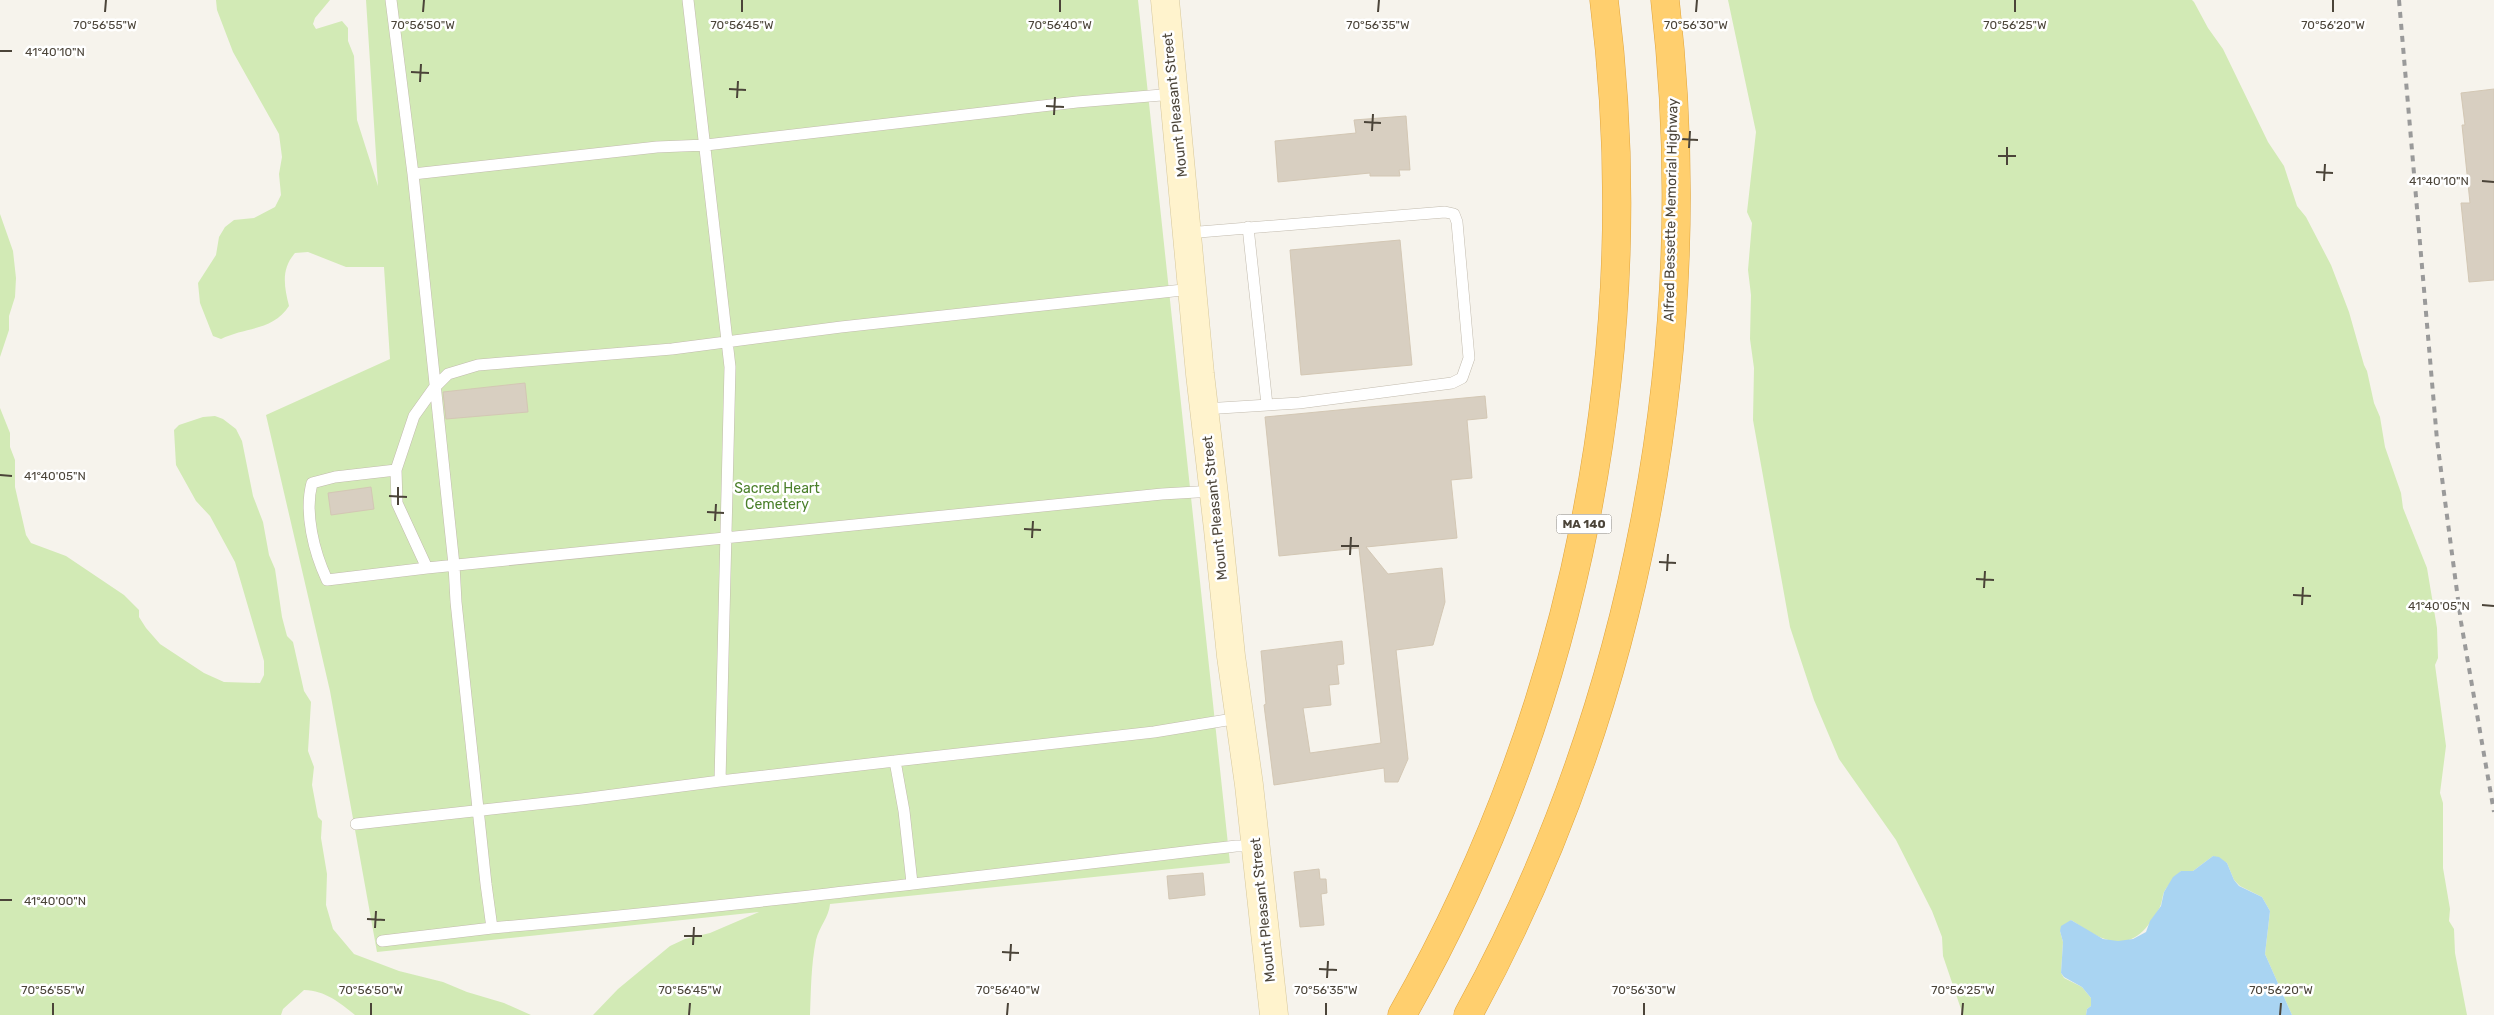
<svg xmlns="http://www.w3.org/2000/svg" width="2494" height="1015" viewBox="0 0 2494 1015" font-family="Rubik,sans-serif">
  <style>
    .green { fill: #d2eab5 }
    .water { fill: #a9d4f2 }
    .building { fill: #d8cfc1; stroke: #d3c7b4 }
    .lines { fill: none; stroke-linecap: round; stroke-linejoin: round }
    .lane-casing { stroke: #c2bbae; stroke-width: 12 }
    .secondary-casing { stroke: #d6c79b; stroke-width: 29 }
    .highway-casing { stroke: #e0a43c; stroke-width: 29 }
    .lane { stroke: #fff; stroke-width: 11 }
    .secondary { stroke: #fff3cd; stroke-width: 28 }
    .highway { stroke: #ffcf6e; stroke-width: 28 }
    .rail { stroke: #9a9a9a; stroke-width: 4; stroke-dasharray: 6 6; stroke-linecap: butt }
    .ticks { fill: none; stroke: #4b4439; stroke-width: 2 }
    .labels { text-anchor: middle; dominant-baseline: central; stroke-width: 5; stroke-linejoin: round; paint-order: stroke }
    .shield { fill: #fff; stroke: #817c74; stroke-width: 1 }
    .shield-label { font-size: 12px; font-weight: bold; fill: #4b4439 }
    .street-label { font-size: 14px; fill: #4b4439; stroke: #fff }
    .park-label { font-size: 14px; fill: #4a7f2a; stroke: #fff }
    .ticks-label { font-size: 12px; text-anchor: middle; fill: #4b4439; stroke: #fff; stroke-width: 5; stroke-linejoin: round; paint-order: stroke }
  </style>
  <rect width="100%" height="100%" fill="#f6f3ec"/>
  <path class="green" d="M 216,0 L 330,0 L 315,18 L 313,24 L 316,29 L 342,21 L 348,28 L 348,41 L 354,56 L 357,120 L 378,186 L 366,0 L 1138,0 L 1230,863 L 830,904 C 829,917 819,927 816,940 C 811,965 811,990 810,1015 L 593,1015 L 618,989 L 670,946 L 685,939 L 710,933 L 759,912 L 377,952 L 330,691 L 266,415 L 390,359 L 384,267 L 346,267 L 308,252 L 295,253 C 281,269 284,286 289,306 C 273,331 245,327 221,339 L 213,336 L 200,303 L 198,283 L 216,255 L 219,237 L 225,227 L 234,220 L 254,218 L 275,207 L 281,195 L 279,174 L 282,157 L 279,134 L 233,52 L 217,10 Z
    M 1728,0 L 2192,0 L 2194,2 L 2208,28 L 2223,49 L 2268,142 L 2284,166 L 2297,206 L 2306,217 L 2331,265 L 2349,312 L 2364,365 L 2367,371 L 2374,403 L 2380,417 L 2385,447 L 2401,493 L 2403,508 L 2427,568 L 2437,628 L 2438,658 L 2435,665 L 2446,746 L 2440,793 L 2443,803 L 2443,868 L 2450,909 L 2449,921 L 2454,929 L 2455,953 L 2467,1015 L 2292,1015 L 2265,954 L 2270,911 L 2262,897 L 2240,886 L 2234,880 L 2227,863 L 2213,856 L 2193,871 L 2181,871 C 2176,877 2168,885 2164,892 C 2162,897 2162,903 2160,907 C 2147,930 2132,950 2102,938 C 2091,934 2081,926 2071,920 L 2060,931 L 2063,942 L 2061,973 L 2064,978 L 2082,987 L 2091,998 L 2091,1006 L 2087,1009 L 2086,1015 L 1963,1015 L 1943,956 L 1942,937 L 1932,911 L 1896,840 L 1839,759 L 1814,700 L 1790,627 L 1753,420 L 1754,368 L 1750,339 L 1751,295 L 1748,270 L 1752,223 L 1747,212 L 1756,132 Z
    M 0,214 L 13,251 L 16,278 L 15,297 L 9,316 L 9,330 L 0,357 Z
    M 0,408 L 10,433 L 10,447 L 15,460 L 15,487 L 26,535 L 31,543 L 66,556 L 124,595 L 139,610 L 139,617 L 146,628 L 160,644 L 204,673 L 224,682 L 260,683 L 264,675 L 264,661 L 235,562 L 210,516 L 196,501 L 176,465 L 174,430 L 179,425 L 203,417 L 215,416 L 223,419 L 236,429 L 242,441 L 253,496 L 263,522 L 269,555 L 275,569 L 282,617 L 287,636 L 293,642 L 304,691 L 311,702 L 308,751 L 314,767 L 312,785 L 318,817 L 322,821 L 321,838 L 327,874 L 326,905 L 333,929 L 354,954 L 399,971 L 443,982 L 467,992 L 504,1003 L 531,1015 L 355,1015 C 339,1002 326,991 304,990 L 283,1009 L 281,1015 L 0,1015 Z"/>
  <path class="water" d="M 2213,856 L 2219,857 L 2227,863 L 2234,880 L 2239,886 L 2262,897 L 2270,911 L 2265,954 L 2292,1015 L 2086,1015 L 2087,1009 L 2091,1006 L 2091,998 L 2082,987 L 2064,977 L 2061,973 L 2063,942 L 2060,931 L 2061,926 L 2071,920 L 2103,939 L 2118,941 L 2133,939 L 2146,932 L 2150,921 L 2161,906 L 2164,892 L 2173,877 L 2181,871 L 2193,871 Z"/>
  <path class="building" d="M 2494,89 L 2494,280 L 2469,282 L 2461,203 L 2470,203 L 2462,125 L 2465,125 L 2461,93 Z
    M 1406,116 L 1410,170 L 1399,170 L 1400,176 L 1370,176 L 1370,173 L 1278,182 L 1275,141 L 1356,133 L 1354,120 Z
    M 1400,240 L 1412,365 L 1301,375 L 1290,250 Z
    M 525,383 L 528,412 L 446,419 L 443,392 Z
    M 1485,396 L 1487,418 L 1467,420 L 1472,478 L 1451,480 L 1457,538 L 1366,547 L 1388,574 L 1442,568 L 1445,602 L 1433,645 L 1396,650 L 1408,759 L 1398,782 L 1385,782 L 1384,768 L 1274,785 L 1264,705 L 1266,704 L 1261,651 L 1342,641 L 1344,664 L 1337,665 L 1339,684 L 1329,685 L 1331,705 L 1303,708 L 1310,753 L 1381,743 L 1359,548 L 1279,556 L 1265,417 Z
    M 371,487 L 374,509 L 331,515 L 328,493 Z
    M 1319,869 L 1320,879 L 1326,879 L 1327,893 L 1321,894 L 1324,925 L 1300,927 L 1294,872 Z
    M 1203,873 L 1205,895 L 1169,899 L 1167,876 Z"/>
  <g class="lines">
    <g class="lane-casing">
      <path id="lane" d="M 391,0 L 413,174
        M 1248,227 L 1267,405
        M 1187,233 L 1445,212 L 1454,214 L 1457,222 L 1469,358 L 1462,378 L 1452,383 L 1299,403 L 1204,409
        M 1192,289 L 841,327 L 672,349 L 478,365 L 448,374 L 434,388 L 414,416 L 396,470 L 397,503 L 427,568 L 1162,494 L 1214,491
        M 396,470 L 335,477 L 312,483 C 304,513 314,552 327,580 L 427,568
        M 720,781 L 895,761
        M 356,824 L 582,799 L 720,781 L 730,367 L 688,0
        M 912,883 L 904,811 L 895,761 L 1154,732 L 1239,718
        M 492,928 C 741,906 988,875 1236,846 L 1256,846
        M 382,941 L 492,928 L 486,884 L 456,602 L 454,565 L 413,174 L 657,147 L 706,145 L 1077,102 L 1174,94"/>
    </g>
    <g class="secondary-casing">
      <path id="secondary" d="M 1165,0 L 1200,374 L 1218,529 L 1231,656 L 1249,785 L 1274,1015"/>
    </g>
    <g class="highway-casing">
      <path id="highway" d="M 1402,1015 C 1576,709 1648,349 1604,0
        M 1468,1015 C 1636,709 1705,347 1665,0"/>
    </g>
    <use href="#lane" class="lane"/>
    <use href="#secondary" class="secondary"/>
    <use href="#highway" class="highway"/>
    <path class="rail" d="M 2399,0 L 2437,440 L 2461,622 L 2494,812"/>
  </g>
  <path class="ticks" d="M 105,12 L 106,0M 423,12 L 424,0M 742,12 L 742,0M 1060,12 L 1060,0M 1378,12 L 1379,0M 1696,12 L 1697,0M 2015,12 L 2015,0M 2333,12 L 2333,0M 0,51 L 12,51M 411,72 L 429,73M 420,82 L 421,64M 729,89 L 746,90M 737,98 L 738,81M 1046,106 L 1064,107M 1054,115 L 1055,97M 1364,122 L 1381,123M 1372,131 L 1373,114M 1681,139 L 1698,140M 1689,148 L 1690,131M 1998,156 L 2016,156M 2007,165 L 2007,147M 2316,172 L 2333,173M 2324,181 L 2325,164M 2482,181 L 2494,182M 0,475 L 12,476M 389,496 L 407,497M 398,505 L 398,487M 707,512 L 724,513M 715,521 L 716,504M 1024,529 L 1041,530M 1032,538 L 1033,521M 1341,546 L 1359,546M 1350,555 L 1351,537M 1659,562 L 1676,563M 1667,571 L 1668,554M 1976,579 L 1994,580M 1984,588 L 1985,571M 2293,595 L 2311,596M 2302,605 L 2303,587M 2482,605 L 2494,606M 0,900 L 12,900M 367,919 L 385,920M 375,928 L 376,911M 684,936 L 702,936M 693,945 L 694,927M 1002,952 L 1019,953M 1010,961 L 1011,944M 1319,969 L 1337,970M 1327,978 L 1328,961M 53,1015 L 53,1003M 371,1015 L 371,1003M 689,1015 L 690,1003M 1007,1015 L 1008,1003M 1326,1015 L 1326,1003M 1644,1015 L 1644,1003M 1962,1015 L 1963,1003M 2280,1015 L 2281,1003"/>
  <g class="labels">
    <rect class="shield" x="1556.5" y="514.5" width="55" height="19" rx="4"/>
    <g class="shield-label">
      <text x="1584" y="524">MA 140</text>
    </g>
    <g class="street-label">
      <text transform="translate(1175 105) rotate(-96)">Mount Pleasant Street</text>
      <text transform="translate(1671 210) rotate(-89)">Alfred Bessette Memorial Highway</text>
      <text transform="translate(1215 508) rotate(-96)">Mount Pleasant Street</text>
      <text transform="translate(1263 910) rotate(-96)">Mount Pleasant Street</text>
    </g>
    <g class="park-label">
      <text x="777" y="488">Sacred Heart<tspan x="777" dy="16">Cemetery</tspan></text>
    </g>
  </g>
  <g class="ticks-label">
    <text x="105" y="29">70°56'55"W</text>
    <text x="423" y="29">70°56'50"W</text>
    <text x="742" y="29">70°56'45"W</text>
    <text x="1060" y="29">70°56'40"W</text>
    <text x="1378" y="29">70°56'35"W</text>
    <text x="1696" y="29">70°56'30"W</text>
    <text x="2015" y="29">70°56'25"W</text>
    <text x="2333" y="29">70°56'20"W</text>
    <text x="55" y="56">41°40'10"N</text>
    <text x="2439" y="185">41°40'10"N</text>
    <text x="55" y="480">41°40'05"N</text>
    <text x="2439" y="610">41°40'05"N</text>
    <text x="55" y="905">41°40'00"N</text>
    <text x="53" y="994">70°56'55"W</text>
    <text x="371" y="994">70°56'50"W</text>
    <text x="690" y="994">70°56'45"W</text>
    <text x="1008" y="994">70°56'40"W</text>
    <text x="1326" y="994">70°56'35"W</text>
    <text x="1644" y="994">70°56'30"W</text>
    <text x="1963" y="994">70°56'25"W</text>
    <text x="2281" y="994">70°56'20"W</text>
  </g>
</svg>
